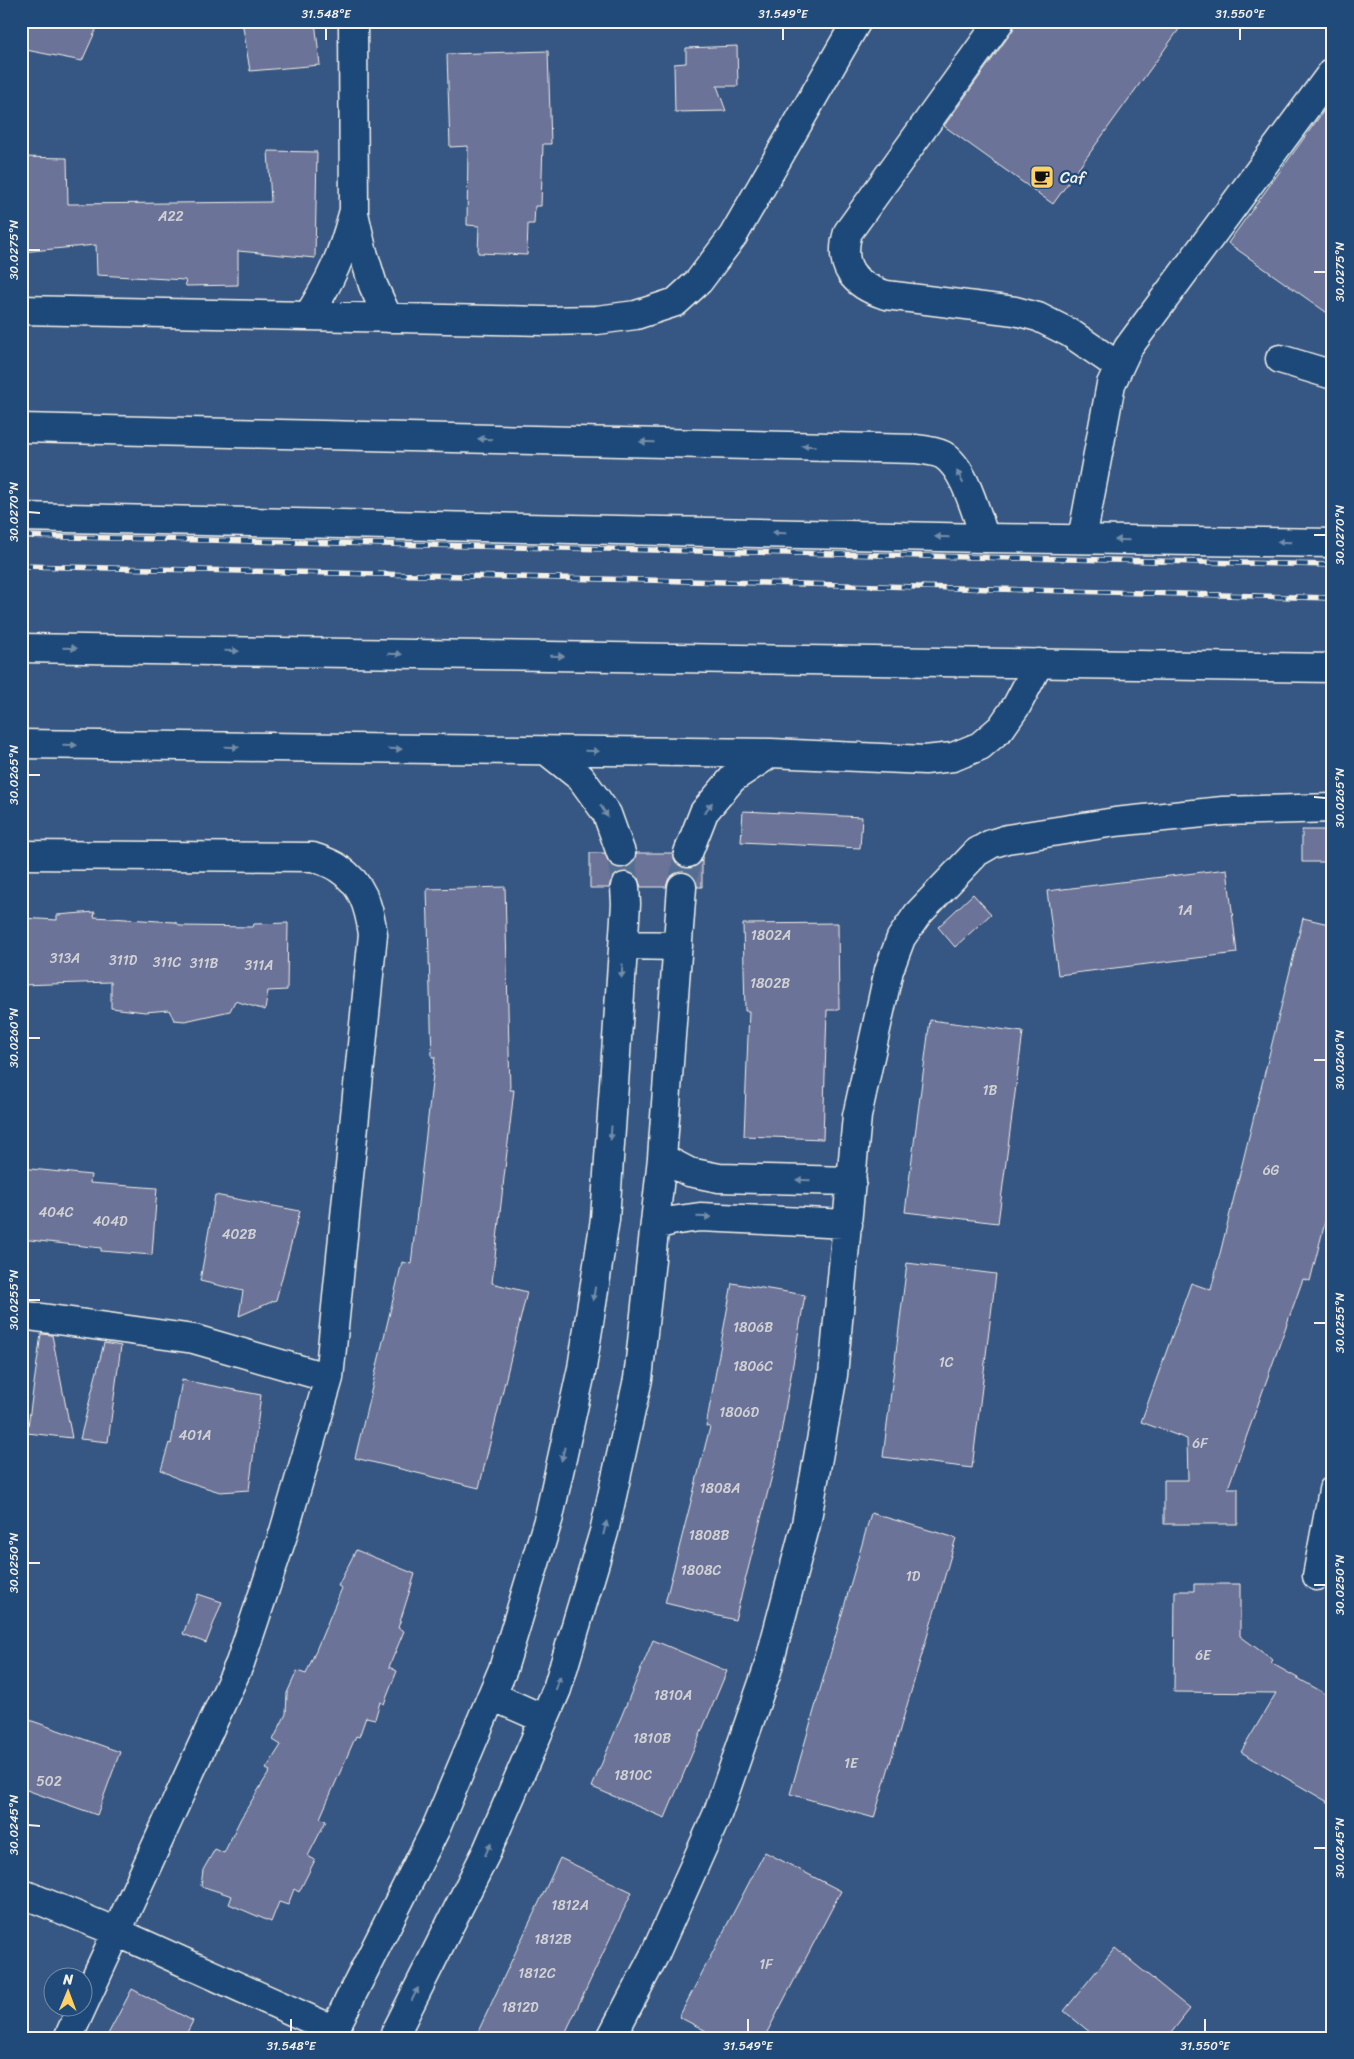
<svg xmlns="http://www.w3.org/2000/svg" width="1354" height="2059" viewBox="0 0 1354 2059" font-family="Sriracha,sans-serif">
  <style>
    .building { fill: #6c7398; stroke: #f4f1e8 }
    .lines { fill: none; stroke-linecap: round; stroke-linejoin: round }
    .minor-tunnel { stroke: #526d92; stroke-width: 28; stroke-dasharray: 28 14; stroke-linecap: butt }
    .minor-casing { stroke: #f4f1e8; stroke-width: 31 }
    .major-casing { stroke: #f4f1e8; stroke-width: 31 }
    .minor { stroke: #1f4a7a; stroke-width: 28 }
    .major { stroke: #1f4a7a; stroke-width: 28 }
    .rail-casing { stroke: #f4f1e8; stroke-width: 5.5 }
    .rail { stroke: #1f4a7a; stroke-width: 4; stroke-dasharray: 11; stroke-linecap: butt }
    .oneway { fill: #748da6 }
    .ticks { fill: none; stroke: #f4f1e8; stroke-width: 2 }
    .labels { text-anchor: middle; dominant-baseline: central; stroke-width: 4.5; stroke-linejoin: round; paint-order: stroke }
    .number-label { font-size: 14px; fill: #d2d2d4 }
    .poi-label { font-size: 16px; fill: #f4f1e8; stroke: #1f4a7a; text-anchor: start }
    .neatline { fill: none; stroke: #f4f1e8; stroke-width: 2 }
    .ticks-label { font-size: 12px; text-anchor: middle; fill: #f4f1e8 }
  </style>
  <rect width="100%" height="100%" fill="#365683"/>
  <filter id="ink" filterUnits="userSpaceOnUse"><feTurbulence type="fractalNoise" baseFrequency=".02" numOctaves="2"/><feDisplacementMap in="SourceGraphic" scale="10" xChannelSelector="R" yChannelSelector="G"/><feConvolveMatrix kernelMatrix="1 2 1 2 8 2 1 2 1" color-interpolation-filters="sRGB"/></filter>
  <g filter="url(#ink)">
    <path class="building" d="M 21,21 L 100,21 L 82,61 L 21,49 Z
      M 242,21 L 315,21 L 320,65 L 250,71 Z
      M 1015,21 L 1185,21 L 1053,204 L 944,126 L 1013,30 Z
      M 737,46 L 738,86 L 717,86 L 726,111 L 675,112 L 674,64 L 686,63 L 686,48 Z
      M 548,51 L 551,144 L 543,144 L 541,206 L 535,206 L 534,224 L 528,224 L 527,255 L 478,253 L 479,226 L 467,225 L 468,146 L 450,147 L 447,54 Z
      M 1333,98 L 1333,317 L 1228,243 Z
      M 268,151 L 317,152 L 315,258 L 238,251 L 238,285 L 186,286 L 185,280 L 97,275 L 96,245 L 21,252 L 21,157 L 67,158 L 68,204 L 271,202 Z
      M 743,811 L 862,817 L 860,848 L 741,842 Z
      M 1302,830 L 1333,830 L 1333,862 L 1302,862 Z
      M 590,853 L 604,853 L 611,865 L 619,868 L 627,867 L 633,863 L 636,853 L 673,853 L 676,862 L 683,868 L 691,868 L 697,865 L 702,860 L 702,887 L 697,887 L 696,880 L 691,874 L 683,871 L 676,873 L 669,878 L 666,887 L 641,887 L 638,878 L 632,873 L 625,871 L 616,874 L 611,880 L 609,888 L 590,888 Z
      M 1227,869 L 1237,953 L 1058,975 L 1047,891 Z
      M 505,887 L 510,1090 L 514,1090 L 492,1283 L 527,1292 L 479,1488 L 355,1458 L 402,1262 L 411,1264 L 435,1057 L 432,1057 L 427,889 Z
      M 973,894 L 991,914 L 955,947 L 938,927 Z
      M 95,912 L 94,917 L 175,922 L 181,926 L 253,927 L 254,924 L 288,923 L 287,990 L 268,991 L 265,1010 L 235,1001 L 230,1011 L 185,1021 L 174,1020 L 169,1010 L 145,1012 L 111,1008 L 111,982 L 21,985 L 21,918 L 57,920 L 57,915 Z
      M 1303,918 L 1333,925 L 1333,1191 L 1310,1281 L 1303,1279 L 1228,1488 L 1238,1488 L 1238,1524 L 1164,1524 L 1164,1480 L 1188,1480 L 1187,1439 L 1141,1422 L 1191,1283 L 1211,1290 Z
      M 838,923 L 839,1010 L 827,1010 L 823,1139 L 744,1136 L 749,1011 L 745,1011 L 743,924 Z
      M 930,1020 L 1023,1032 L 998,1223 L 905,1212 Z
      M 21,1168 L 91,1175 L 90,1183 L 157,1188 L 152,1255 L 101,1251 L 101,1248 L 21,1239 Z
      M 215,1195 L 300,1211 L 276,1300 L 239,1316 L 243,1291 L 200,1281 Z
      M 907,1263 L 996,1274 L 972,1468 L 883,1457 Z
      M 732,1283 L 805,1295 L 777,1456 L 735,1620 L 665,1603 L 710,1427 L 706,1426 Z
      M 41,1334 L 52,1335 L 72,1438 L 27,1433 Z
      M 104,1343 L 121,1346 L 108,1442 L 80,1439 Z
      M 182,1380 L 261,1395 L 249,1490 L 220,1492 L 178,1479 L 161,1470 L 169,1443 L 171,1444 Z
      M 871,1513 L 956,1538 L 874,1818 L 790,1794 Z
      M 356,1550 L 415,1574 L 398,1628 L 404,1631 L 389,1667 L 397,1671 L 384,1704 L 380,1702 L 375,1719 L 366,1717 L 359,1737 L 356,1736 L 320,1818 L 326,1821 L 308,1856 L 315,1860 L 299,1892 L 294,1889 L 288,1905 L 279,1902 L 271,1922 L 229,1904 L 232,1896 L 201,1886 L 203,1870 L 215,1849 L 224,1853 L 241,1818 L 270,1771 L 266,1769 L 281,1745 L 273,1740 L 286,1714 L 287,1693 L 297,1671 L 306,1674 L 342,1588 L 338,1586 Z
      M 1194,1584 L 1240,1584 L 1240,1636 L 1273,1660 L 1271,1663 L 1333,1698 L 1333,1805 L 1241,1752 L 1276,1693 L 1174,1692 L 1175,1591 L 1194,1591 Z
      M 198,1594 L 222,1602 L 206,1643 L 183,1634 Z
      M 653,1640 L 727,1671 L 665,1818 L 592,1787 Z
      M 21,1717 L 120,1752 L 97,1815 L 21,1788 Z
      M 765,1852 L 841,1891 L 764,2038 L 720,2038 L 679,2017 Z
      M 560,1858 L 632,1892 L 563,2038 L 475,2038 Z
      M 1115,1948 L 1190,2009 L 1167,2038 L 1097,2038 L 1064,2011 Z
      M 132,1989 L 193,2021 L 184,2038 L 106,2038 Z"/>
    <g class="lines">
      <path class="minor-tunnel" d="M 621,853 L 625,887
        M 682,887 L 688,853"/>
      <g class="minor-casing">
        <path id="minor" d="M 353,21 L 354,213 L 362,249 L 373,285 L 388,318
          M 1000,21 L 848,232 C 838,266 853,285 886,295 L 1015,311 L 1038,317 L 1070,333 L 1118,366
          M 21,310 L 544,321 L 597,320 L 636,315 L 676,302 L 699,281 L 733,236 L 857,21
          M 308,316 C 331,280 342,256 353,214
          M 1280,359 L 1333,375
          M 21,428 L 916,449 C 925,450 935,451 943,455 C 965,468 976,514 985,538
          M 1082,539 L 1111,384 L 1128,348 L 1333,71
          M 21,744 L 771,753 L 925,760 L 953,757 L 980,746 L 1001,728 L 1017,705 L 1039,663
          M 547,751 L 581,778 L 607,814 L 621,853
          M 688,853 L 704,812 L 733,778 L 771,753
          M 21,855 L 313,857 C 321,860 331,863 338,868 C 363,884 369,907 373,934 L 329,1378 L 283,1535 L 240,1663 L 68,2038
          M 624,945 L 678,946
          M 662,1158 L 689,1172 L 719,1178 L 852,1181
          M 656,1225 L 671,1221 L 700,1217 L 848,1224
          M 21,1315 L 194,1339 L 329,1378
          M 1317,1576 L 1333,1490
          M 492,1696 L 544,1719
          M 21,1893 L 117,1932 L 334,2030
          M 330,2038 L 436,1828 L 503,1669 L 549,1517 L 582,1368 L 605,1219 L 626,904 L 625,887
          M 393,2038 L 487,1851 L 557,1689 L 604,1532 L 638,1379 L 662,1158 L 682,887
          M 611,2038 L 655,1954 L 717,1815 L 767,1671 L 806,1524 L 833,1375 L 857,1116 L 889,970 L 901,938 L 917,915 L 977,852 L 991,844 L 1007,839 L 1115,822 L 1223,811 L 1333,808"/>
      </g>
      <g class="major-casing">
        <path id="major" d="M 21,517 L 985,538 L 1333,543
          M 21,648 L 1333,668"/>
      </g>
      <use href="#minor" class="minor"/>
      <use href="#major" class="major"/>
      <g class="rail-casing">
        <path id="rail" d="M 21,536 L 1333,565
          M 21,566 L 688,581 L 1333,598"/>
      </g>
      <use href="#rail" class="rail"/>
    </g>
    <defs><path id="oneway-solid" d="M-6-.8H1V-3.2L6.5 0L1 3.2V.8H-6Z" transform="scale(1.25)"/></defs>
    <g class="oneway">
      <use href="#oneway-solid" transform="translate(485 439) rotate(-179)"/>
      <use href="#oneway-solid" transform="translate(647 442) rotate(-179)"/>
      <use href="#oneway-solid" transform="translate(809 446) rotate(-179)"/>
      <use href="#oneway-solid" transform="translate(960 477) rotate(-116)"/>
      <use href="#oneway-solid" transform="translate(779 533) rotate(-179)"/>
      <use href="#oneway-solid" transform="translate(942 537) rotate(-179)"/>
      <use href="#oneway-solid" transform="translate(1122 540) rotate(-179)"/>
      <use href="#oneway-solid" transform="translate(1284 542) rotate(-179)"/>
      <use href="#oneway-solid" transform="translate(70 648) rotate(1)"/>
      <use href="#oneway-solid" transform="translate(232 651) rotate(1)"/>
      <use href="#oneway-solid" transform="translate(395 654) rotate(1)"/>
      <use href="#oneway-solid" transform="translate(557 656) rotate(1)"/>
      <use href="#oneway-solid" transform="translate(70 745) rotate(1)"/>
      <use href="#oneway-solid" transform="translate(232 747) rotate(1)"/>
      <use href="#oneway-solid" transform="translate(395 749) rotate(1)"/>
      <use href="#oneway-solid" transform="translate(592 751) rotate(1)"/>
      <use href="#oneway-solid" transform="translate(708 808) rotate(-54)"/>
      <use href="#oneway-solid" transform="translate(604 811) rotate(58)"/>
      <use href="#oneway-solid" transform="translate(622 971) rotate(94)"/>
      <use href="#oneway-solid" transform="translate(611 1133) rotate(94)"/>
      <use href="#oneway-solid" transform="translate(803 1180) rotate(-179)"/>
      <use href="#oneway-solid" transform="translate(704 1217) rotate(1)"/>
      <use href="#oneway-solid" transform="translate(594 1294) rotate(99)"/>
      <use href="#oneway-solid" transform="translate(563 1454) rotate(103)"/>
      <use href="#oneway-solid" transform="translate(605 1528) rotate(-76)"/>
      <use href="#oneway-solid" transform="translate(558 1683) rotate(-72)"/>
      <use href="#oneway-solid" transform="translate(488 1849) rotate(-66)"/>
      <use href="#oneway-solid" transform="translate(415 1994) rotate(-63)"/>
    </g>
  </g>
  <path class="ticks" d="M 326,40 L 326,28M 783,40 L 783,28M 1240,40 L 1240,28M 28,250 L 40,250M 1314,272 L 1326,272M 28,512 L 40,513M 1314,535 L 1326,535M 28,775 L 40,775M 1314,797 L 1326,798M 28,1038 L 40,1038M 1314,1060 L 1326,1060M 28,1300 L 40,1300M 1314,1323 L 1326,1323M 28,1563 L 40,1563M 1314,1585 L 1326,1585M 28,1825 L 40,1826M 1314,1848 L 1326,1848M 291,2032 L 291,2019M 748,2032 L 748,2019M 1205,2032 L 1205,2019"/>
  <defs>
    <g id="cafe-square" transform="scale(1.25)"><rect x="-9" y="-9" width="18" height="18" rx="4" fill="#ffd166" stroke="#1f4a7a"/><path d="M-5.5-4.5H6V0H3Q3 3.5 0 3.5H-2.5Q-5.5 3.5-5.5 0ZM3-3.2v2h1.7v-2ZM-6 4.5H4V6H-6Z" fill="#111"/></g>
  </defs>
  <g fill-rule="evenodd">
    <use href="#cafe-square" x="1042" y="177"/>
  </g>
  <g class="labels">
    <g class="number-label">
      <text x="171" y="216">A22</text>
      <text x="1185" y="910">1A</text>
      <text x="771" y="935">1802A</text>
      <text x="65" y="958">313A</text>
      <text x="123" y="960">311D</text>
      <text x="167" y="962">311C</text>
      <text x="204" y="963">311B</text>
      <text x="259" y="965">311A</text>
      <text x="770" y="983">1802B</text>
      <text x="990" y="1090">1B</text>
      <text x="1271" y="1170">6G</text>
      <text x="56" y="1212">404C</text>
      <text x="110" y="1221">404D</text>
      <text x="239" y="1234">402B</text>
      <text x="753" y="1327">1806B</text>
      <text x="946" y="1362">1C</text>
      <text x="753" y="1366">1806C</text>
      <text x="739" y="1412">1806D</text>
      <text x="195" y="1435">401A</text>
      <text x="1200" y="1443">6F</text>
      <text x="720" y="1488">1808A</text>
      <text x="709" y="1535">1808B</text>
      <text x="701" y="1570">1808C</text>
      <text x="913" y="1576">1D</text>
      <text x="1203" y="1655">6E</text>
      <text x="673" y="1695">1810A</text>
      <text x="652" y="1738">1810B</text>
      <text x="851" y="1763">1E</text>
      <text x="633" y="1775">1810C</text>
      <text x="49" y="1781">502</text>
      <text x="570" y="1905">1812A</text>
      <text x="553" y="1939">1812B</text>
      <text x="766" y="1964">1F</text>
      <text x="537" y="1973">1812C</text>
      <text x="520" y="2007">1812D</text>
    </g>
    <g class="poi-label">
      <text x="1060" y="177">Caf</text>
    </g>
  </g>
  <rect width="1354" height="2059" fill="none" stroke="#1f4a7a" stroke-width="55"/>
  <g transform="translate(68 1992) rotate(1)"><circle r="24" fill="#1f4a7a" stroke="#748da6"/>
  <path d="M0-4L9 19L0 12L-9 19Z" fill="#ffd166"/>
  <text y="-8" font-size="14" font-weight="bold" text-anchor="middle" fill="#f4f1e8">N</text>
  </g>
  <rect x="28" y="28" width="1298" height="2004" class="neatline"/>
  <g class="ticks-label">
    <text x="326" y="18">31.548°E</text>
    <text x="783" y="18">31.549°E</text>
    <text x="1240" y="18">31.550°E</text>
    <text transform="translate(14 250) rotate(-90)" y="4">30.0275°N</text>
    <text transform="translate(1340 272) rotate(-90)" y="4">30.0275°N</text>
    <text transform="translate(14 512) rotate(-90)" y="4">30.0270°N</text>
    <text transform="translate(1340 535) rotate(-90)" y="4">30.0270°N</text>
    <text transform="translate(14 775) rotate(-90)" y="4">30.0265°N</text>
    <text transform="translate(1340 798) rotate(-90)" y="4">30.0265°N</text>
    <text transform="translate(14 1038) rotate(-90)" y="4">30.0260°N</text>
    <text transform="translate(1340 1060) rotate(-90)" y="4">30.0260°N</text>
    <text transform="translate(14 1300) rotate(-90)" y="4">30.0255°N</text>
    <text transform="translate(1340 1323) rotate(-90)" y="4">30.0255°N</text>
    <text transform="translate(14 1563) rotate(-90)" y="4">30.0250°N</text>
    <text transform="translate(1340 1585) rotate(-90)" y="4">30.0250°N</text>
    <text transform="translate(14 1825) rotate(-90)" y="4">30.0245°N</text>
    <text transform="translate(1340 1848) rotate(-90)" y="4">30.0245°N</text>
    <text x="291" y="2050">31.548°E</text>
    <text x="748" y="2050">31.549°E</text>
    <text x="1205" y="2050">31.550°E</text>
  </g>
</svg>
